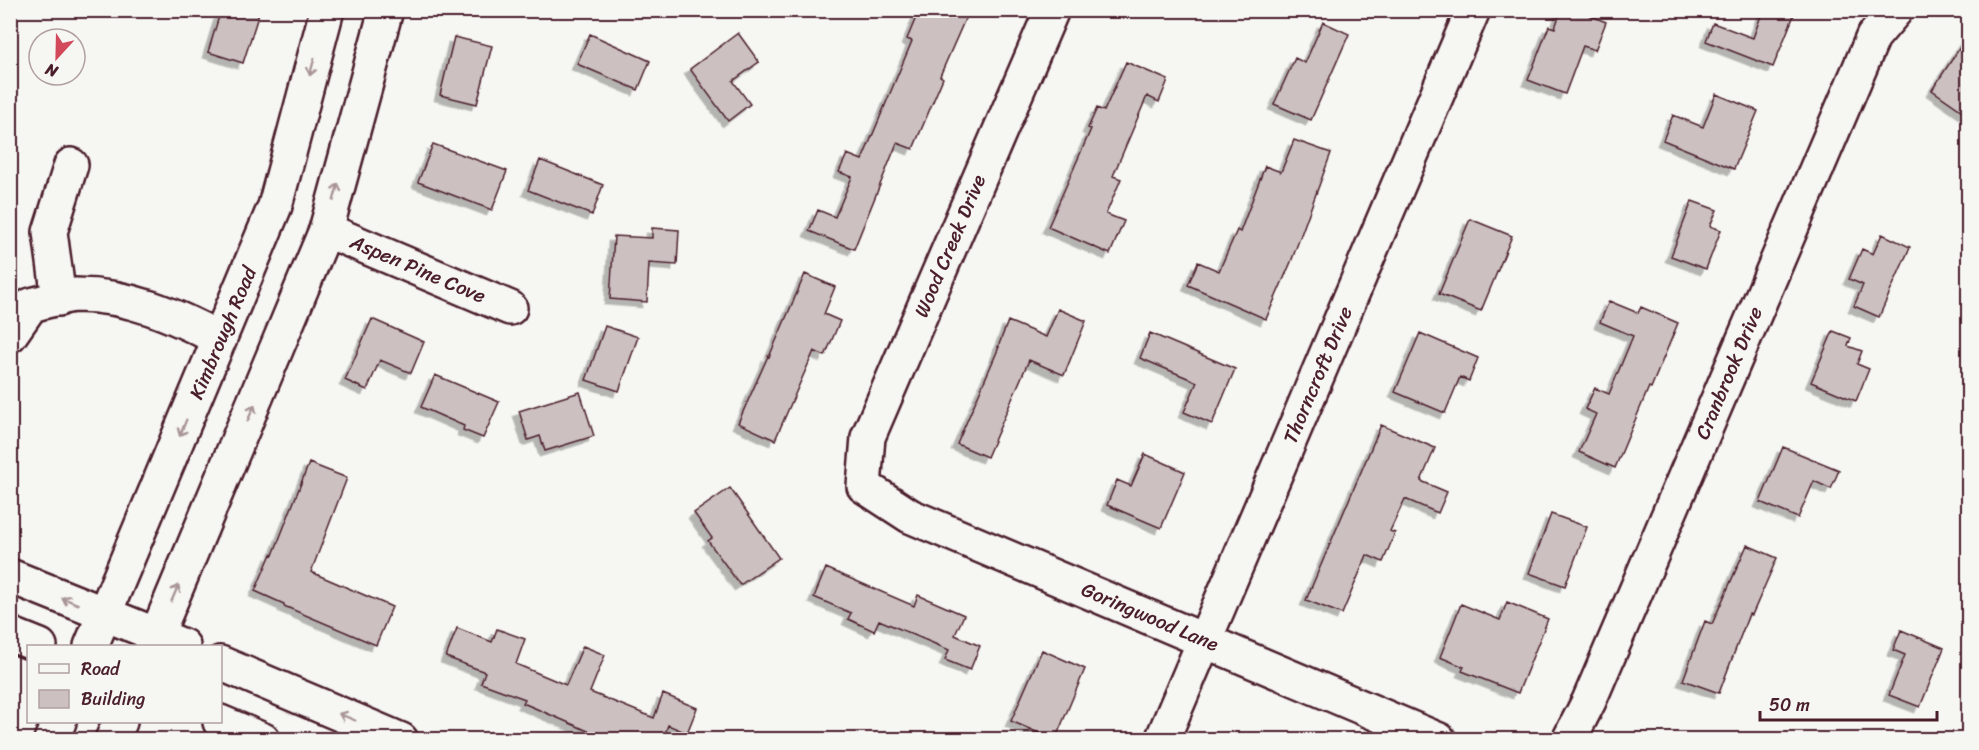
<svg xmlns="http://www.w3.org/2000/svg" width="1979" height="750" viewBox="0 0 1979 750" font-family="Sriracha,sans-serif">
  <style>
    .building { fill: #ccc1c0; stroke: #4a1f2b; stroke-width: 1.5; filter: url(#shadow) }
    .lines { fill: none; stroke-linecap: round; stroke-linejoin: round }
    .minor-casing { stroke: #4a1f2b; stroke-width: 38 }
    .major-casing { stroke: #4a1f2b; stroke-width: 38 }
    .minor { stroke: #f6f6f2; stroke-width: 33 }
    .major { stroke: #f6f6f2; stroke-width: 33 }
    .oneway { stroke: #a99598 }
    .labels { text-anchor: middle; dominant-baseline: central; stroke-width: 4.5; stroke-linejoin: round; paint-order: stroke }
    .street-label { font-size: 20px; fill: #4a1f2b; stroke: #f6f6f2 }
  </style>
  <defs>
    <filter id="shadow"><feDropShadow dx="-5.5" dy="5.5" stdDeviation="0" flood-color="#0004"/></filter>
  </defs>
  <rect width="100%" height="100%" fill="#f6f6f2"/>
  <filter id="ink" filterUnits="userSpaceOnUse"><feTurbulence type="fractalNoise" baseFrequency=".0167" numOctaves="2"/><feDisplacementMap in="SourceGraphic" scale="12" xChannelSelector="R" yChannelSelector="G"/><feConvolveMatrix kernelMatrix="1 2 1 2 8 2 1 2 1" color-interpolation-filters="sRGB"/></filter>
  <g filter="url(#ink)">
    <path class="building" d="M 221,10 L 260,10 L 243,63 L 208,52 Z
      M 919,10 L 969,10 L 940,76 L 943,78 L 913,149 L 897,143 L 854,249 L 809,231 L 818,210 L 835,217 L 852,177 L 839,172 L 847,154 L 862,160 L 912,41 L 907,39 Z
      M 1561,10 L 1576,10 L 1606,22 L 1595,50 L 1583,46 L 1565,94 L 1528,80 L 1549,26 L 1555,28 Z
      M 1763,10 L 1796,10 L 1773,67 L 1706,41 L 1713,23 L 1753,38 Z
      M 1323,22 L 1349,34 L 1311,120 L 1274,104 L 1295,58 L 1305,63 Z
      M 738,33 L 759,62 L 733,81 L 750,104 L 728,121 L 690,69 Z
      M 590,34 L 650,61 L 638,90 L 577,64 Z
      M 1968,35 L 1968,115 L 1932,90 Z
      M 454,37 L 492,46 L 477,104 L 440,95 Z
      M 1126,62 L 1168,80 L 1159,102 L 1147,96 L 1113,176 L 1121,179 L 1106,214 L 1124,221 L 1110,254 L 1048,227 L 1091,129 L 1088,128 L 1097,108 L 1104,111 Z
      M 1716,94 L 1758,111 L 1734,169 L 1663,140 L 1673,115 L 1703,127 Z
      M 1294,140 L 1331,153 L 1291,262 L 1266,319 L 1188,285 L 1198,262 L 1219,271 L 1237,230 L 1240,232 L 1265,166 L 1281,172 Z
      M 433,144 L 507,171 L 492,210 L 418,182 Z
      M 540,160 L 603,185 L 592,215 L 528,190 Z
      M 1692,201 L 1717,210 L 1710,226 L 1721,230 L 1706,269 L 1671,256 Z
      M 1470,219 L 1512,236 L 1481,311 L 1439,294 Z
      M 652,228 L 679,230 L 677,265 L 649,263 L 647,302 L 610,299 L 614,236 L 652,238 Z
      M 1882,234 L 1910,247 L 1879,317 L 1854,306 L 1863,285 L 1849,279 L 1862,249 L 1873,254 Z
      M 805,274 L 835,287 L 824,314 L 840,321 L 825,356 L 814,351 L 775,440 L 738,423 L 768,356 L 769,357 Z
      M 1609,301 L 1638,313 L 1641,307 L 1678,323 L 1651,388 L 1649,387 L 1615,468 L 1579,452 L 1596,414 L 1585,409 L 1595,388 L 1609,394 L 1633,336 L 1600,322 Z
      M 1058,309 L 1086,321 L 1064,375 L 1029,360 L 987,457 L 957,444 L 999,347 L 998,347 L 1008,321 L 1046,337 Z
      M 372,319 L 424,342 L 411,373 L 380,360 L 367,390 L 345,380 Z
      M 605,326 L 638,337 L 619,391 L 586,380 Z
      M 1833,331 L 1851,338 L 1848,346 L 1862,351 L 1857,364 L 1869,369 L 1856,401 L 1811,382 Z
      M 1150,333 L 1235,369 L 1212,424 L 1184,412 L 1197,382 L 1140,358 Z
      M 1420,333 L 1478,358 L 1469,381 L 1460,377 L 1445,413 L 1395,392 Z
      M 435,375 L 499,402 L 483,438 L 463,430 L 464,426 L 421,407 Z
      M 580,392 L 594,436 L 545,451 L 540,436 L 528,440 L 519,411 Z
      M 1381,425 L 1435,448 L 1421,481 L 1447,492 L 1438,513 L 1405,499 L 1390,531 L 1395,533 L 1383,562 L 1367,555 L 1342,614 L 1306,600 Z
      M 1783,447 L 1839,470 L 1831,489 L 1814,481 L 1798,518 L 1760,502 Z
      M 1145,454 L 1185,472 L 1161,528 L 1107,505 L 1117,480 L 1131,486 Z
      M 309,463 L 347,478 L 311,572 L 392,607 L 376,645 L 284,606 L 284,604 L 255,591 L 271,554 L 273,555 Z
      M 730,488 L 779,558 L 740,585 L 708,541 L 712,538 L 694,513 Z
      M 1551,514 L 1587,527 L 1565,586 L 1529,573 Z
      M 1747,545 L 1777,558 L 1752,615 L 1749,614 L 1719,693 L 1683,680 L 1705,621 L 1712,624 Z
      M 826,568 L 914,606 L 918,595 L 964,615 L 955,635 L 980,646 L 970,670 L 945,660 L 949,650 L 879,620 L 874,631 L 848,619 L 851,613 L 814,597 Z
      M 1507,602 L 1548,619 L 1518,693 L 1462,671 L 1464,667 L 1440,657 L 1461,604 L 1500,620 Z
      M 457,628 L 492,642 L 497,629 L 525,639 L 516,664 L 566,685 L 583,646 L 605,655 L 590,692 L 654,718 L 663,694 L 697,708 L 687,733 L 668,725 L 663,740 L 609,740 L 523,703 L 525,699 L 481,683 L 485,672 L 446,657 Z
      M 1901,630 L 1944,648 L 1920,707 L 1889,695 L 1905,655 L 1893,650 Z
      M 1042,650 L 1085,669 L 1055,740 L 1011,721 Z"/>
    <g class="lines">
      <g class="minor-casing">
        <path id="minor" d="M 1052,10 L 868,437 L 864,486 L 910,516 L 1439,740
          M 326,230 L 510,308
          M 59,299 L 50,232 L 71,165
          M 10,335 L 31,305 C 45,302 61,296 76,295 C 129,295 174,315 220,339
          M 91,646 L 275,206 L 327,10
          M 152,646 L 326,230 L 386,10
          M 51,740 L 59,722
          M 112,740 L 120,722
          M 1162,740 L 1473,10
          M 1569,740 L 1589,701 L 1873,37 L 1896,10"/>
      </g>
      <g class="major-casing">
        <path id="major" d="M 10,576 L 157,635 L 183,646
          M 10,634 L 40,646
          M 220,663 L 401,740
          M 220,722 L 263,740"/>
      </g>
      <use href="#minor" class="minor"/>
      <use href="#major" class="major"/>
    </g>
    <defs><path id="oneway-shaft" d="M-6 0H5M1.5-3L5.5 0L1.5 3" fill="none" stroke-width="1.6" stroke-linecap="round" stroke-linejoin="round" transform="scale(1.5)"/></defs>
    <g class="oneway">
      <use href="#oneway-shaft" transform="translate(312 67) rotate(105)"/>
      <use href="#oneway-shaft" transform="translate(336 192) rotate(-75)"/>
      <use href="#oneway-shaft" transform="translate(251 413) rotate(-67)"/>
      <use href="#oneway-shaft" transform="translate(183 428) rotate(112)"/>
      <use href="#oneway-shaft" transform="translate(175 593) rotate(-67)"/>
      <use href="#oneway-shaft" transform="translate(70 601) rotate(-158)"/>
      <use href="#oneway-shaft" transform="translate(347 717) rotate(-157)"/>
    </g>
  </g>
  <g class="labels">
    <g class="street-label">
      <text transform="translate(950 246) rotate(-67)">Wood Creek Drive</text>
      <text transform="translate(418 269) rotate(23)">Aspen Pine Cove</text>
      <text transform="translate(223 333) rotate(-67)">Kimbrough Road</text>
      <text transform="translate(1729 373) rotate(-67)">Cranbrook Drive</text>
      <text transform="translate(1318 375) rotate(-67)">Thorncroft Drive</text>
      <text transform="translate(1150 617) rotate(23)">Goringwood Lane</text>
    </g>
  </g>
  <rect width="1979" height="750" fill="none" stroke="#f6f6f2" stroke-width="36"/>
  <rect x="18" y="18" width="1943" height="714" fill="none" stroke="#4a1f2b" stroke-width="2" filter="url(#ink)"/>
  <rect x="27" y="645" width="195" height="78" fill="#f6f6f2" stroke="#b1a0a2" stroke-width="1.5"/>
  <rect x="39" y="664" width="30" height="9" fill="#f6f6f2" stroke="#b1a0a2" stroke-width="1.5"/>
  <text x="81" y="675" font-size="18" fill="#4a1f2b">Road</text>
  <rect x="39" y="690" width="30" height="18" fill="#ccc1c0" stroke="#b1a0a2" stroke-width="1.5"/>
  <text x="81" y="705" font-size="18" fill="#4a1f2b">Building</text>
  <g transform="translate(57 57) rotate(202)"><circle r="28" fill="#f6f6f2" stroke="#b1a0a2" stroke-width="1.5"/>
  <path d="M0-4.5L10 22L0 15L-10 22Z" fill="#d1495b"/>
  <text y="-9" font-size="16" font-weight="bold" text-anchor="middle" fill="#4a1f2b">N</text>
  </g>
  <path d="M1760 711v9h177v-9" fill="none" stroke="#4a1f2b" stroke-width="3"/>
  <text x="1769" y="711" font-size="18" fill="#4a1f2b" stroke="#f6f6f2" stroke-width="4.5" paint-order="stroke">50 m</text>
</svg>
